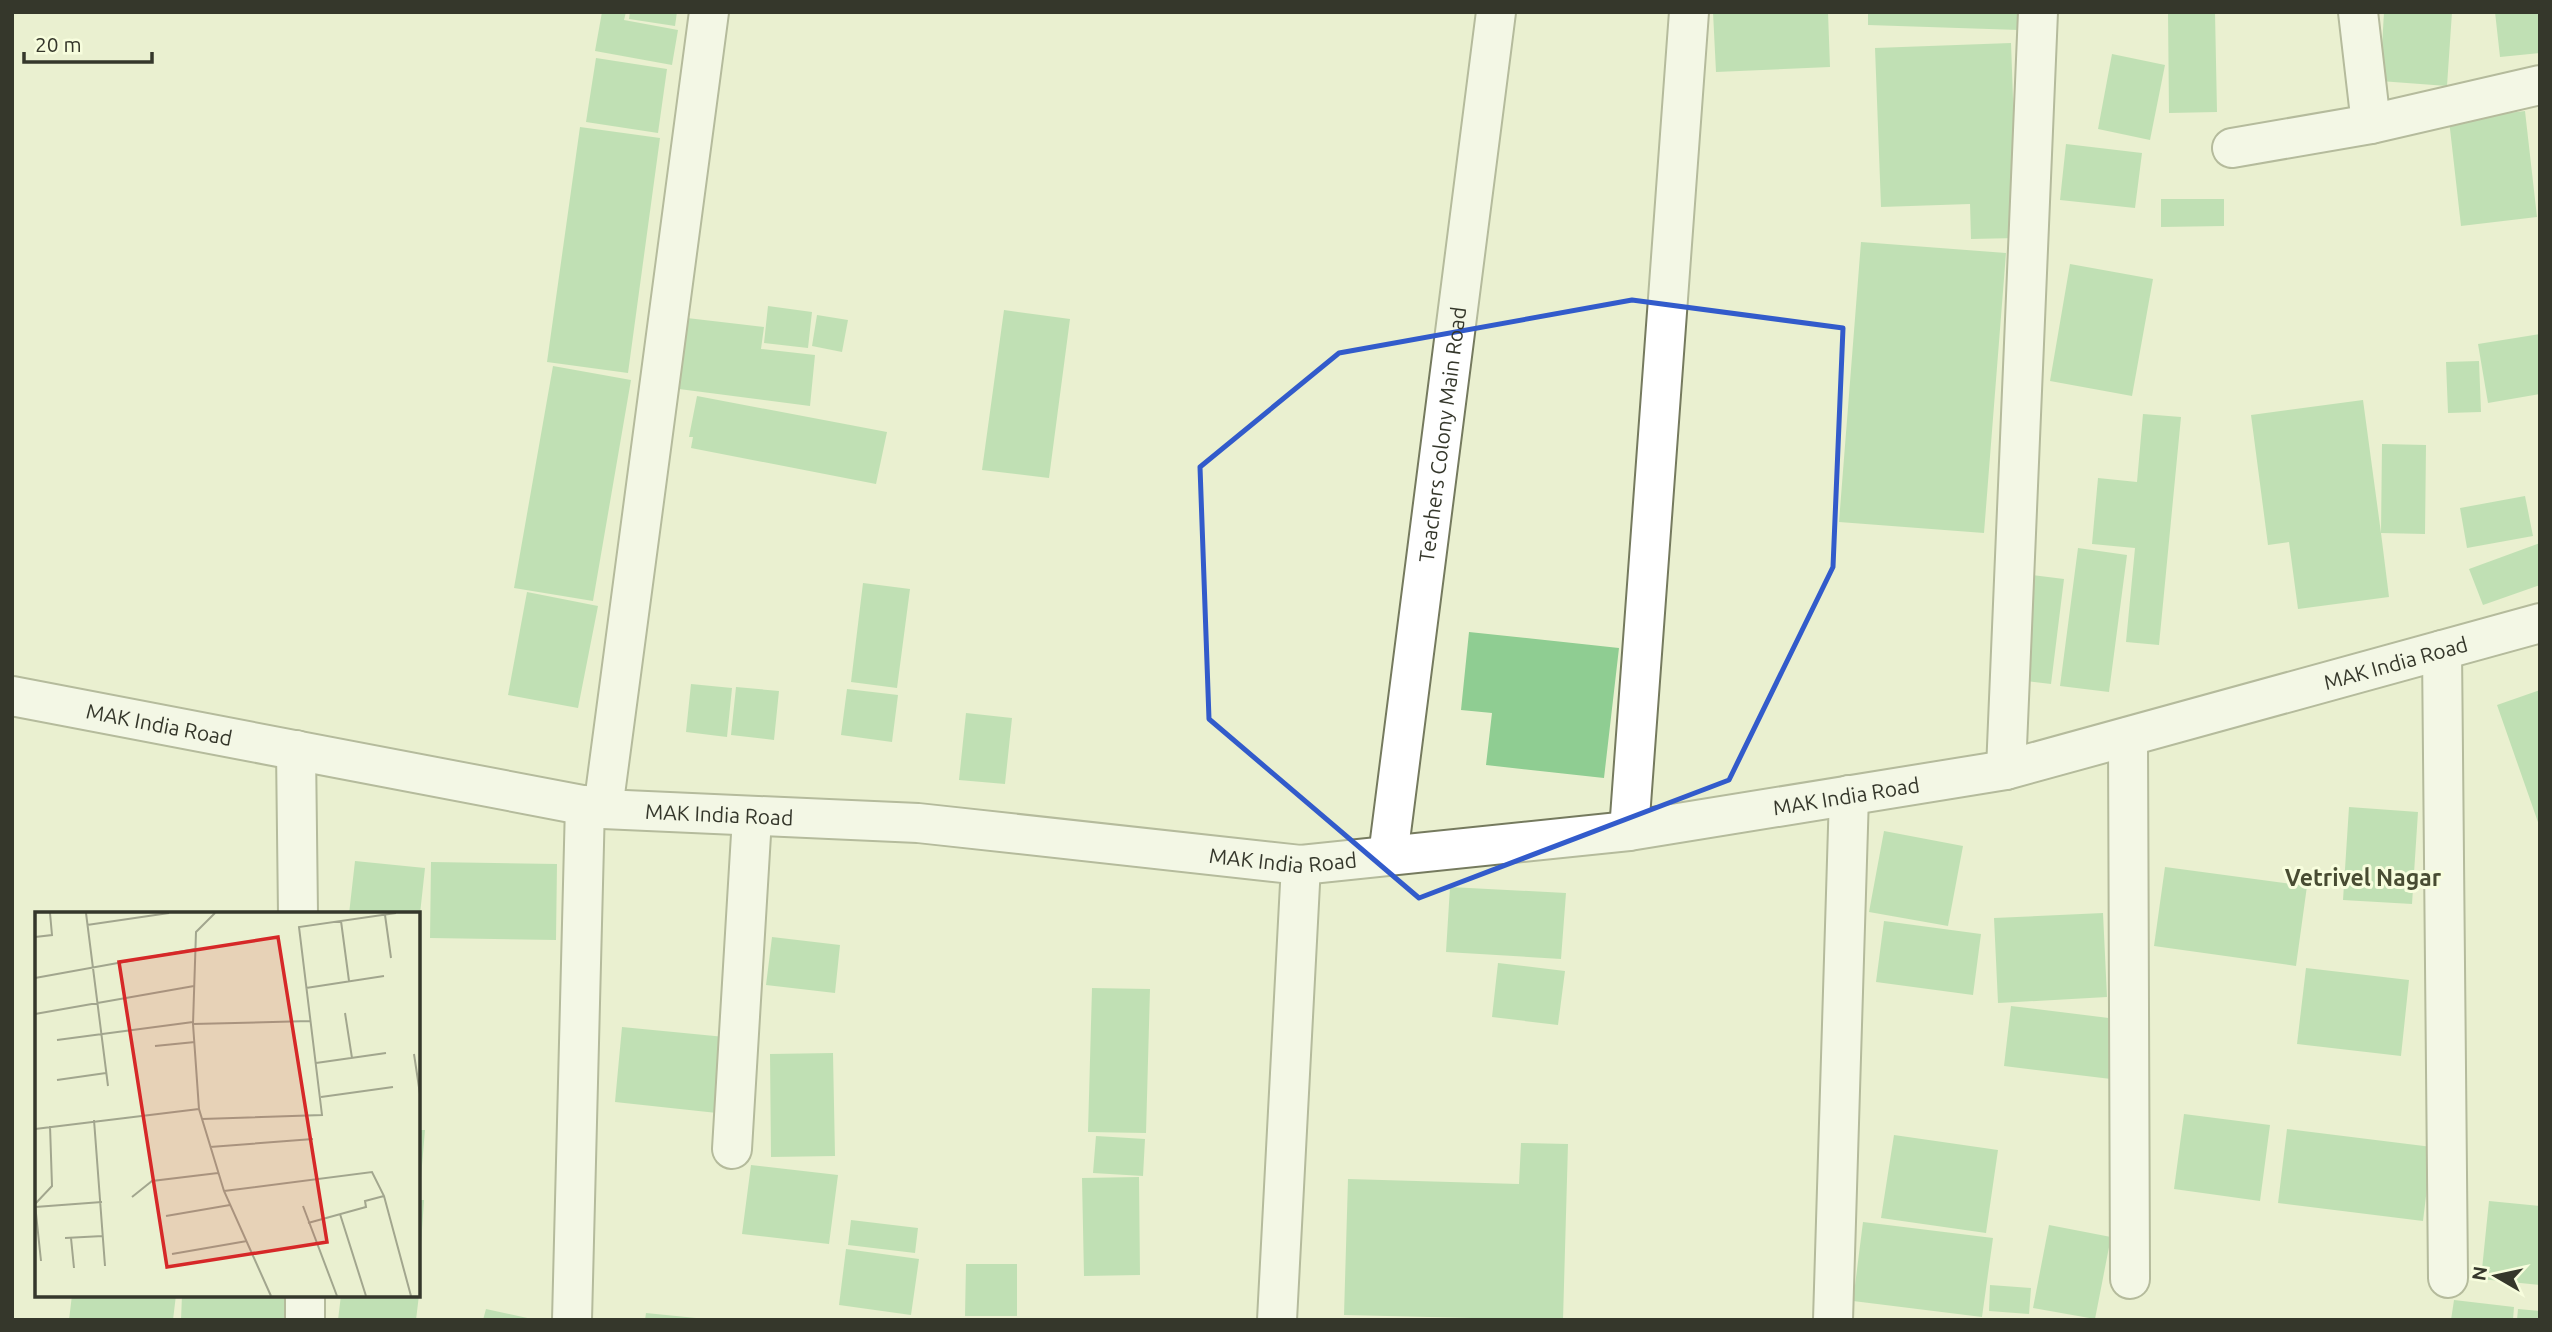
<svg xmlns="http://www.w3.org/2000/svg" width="2552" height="1332" viewBox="0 0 2552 1332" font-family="Ubuntu,sans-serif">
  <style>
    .building { fill: #8fcd92 }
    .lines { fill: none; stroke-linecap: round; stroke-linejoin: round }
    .minor-casing { stroke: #757a5e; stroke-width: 42 }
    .tertiary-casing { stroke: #757a5e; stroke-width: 42 }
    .minor { stroke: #fff; stroke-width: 38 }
    .tertiary { stroke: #fff; stroke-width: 38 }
    .marked { fill: none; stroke: #325bcb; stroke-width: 5; stroke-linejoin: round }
    .labels { text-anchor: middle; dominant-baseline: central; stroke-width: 6; stroke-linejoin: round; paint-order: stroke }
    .street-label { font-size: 21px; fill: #35372b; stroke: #f7fddd }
    .neighbourhood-label { font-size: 23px; font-weight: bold; fill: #484c32; stroke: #f7fddd }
    .inset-road { fill: none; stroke: #a2a68e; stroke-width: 2 }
    .view { fill: #d62828; fill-opacity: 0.15; stroke: #d62828; stroke-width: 3.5 }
    .inset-edge { fill: none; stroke: #35372b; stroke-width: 3.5 }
  </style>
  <rect width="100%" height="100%" fill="#eaf0d0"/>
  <path class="building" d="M 602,12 L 626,12 L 624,20 L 678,30 L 672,65 L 595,51 Z
    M 630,12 L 677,12 L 675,26 L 629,19 Z
    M 1713,12 L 1828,12 L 1830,67 L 1716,72 Z
    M 1868,12 L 2020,12 L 2019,30 L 1868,25 Z
    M 2168,12 L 2215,12 L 2217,112 L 2169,113 Z
    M 2384,12 L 2452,12 L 2447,86 L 2380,81 Z
    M 2495,12 L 2540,12 L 2540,53 L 2500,57 Z
    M 2011,43 L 2018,238 L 1971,239 L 1970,204 L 1881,207 L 1875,48 Z
    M 2112,54 L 2165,65 L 2150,140 L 2098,129 Z
    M 596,58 L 667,69 L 658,133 L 586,122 Z
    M 2525,111 L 2537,217 L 2461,226 L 2449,120 Z
    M 580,127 L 660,138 L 628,373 L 547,362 Z
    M 2066,144 L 2142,153 L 2135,208 L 2060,200 Z
    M 2161,199 L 2224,199 L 2224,226 L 2161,227 Z
    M 1861,242 L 2006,253 L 1984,533 L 1839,522 Z
    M 2070,264 L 2153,279 L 2132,396 L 2050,381 Z
    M 768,306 L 812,312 L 808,348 L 764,343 Z
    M 1004,310 L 1070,319 L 1049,478 L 982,470 Z
    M 817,315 L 848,320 L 842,352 L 812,346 Z
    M 687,318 L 764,327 L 761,349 L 815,355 L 810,406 L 679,389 Z
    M 2540,334 L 2540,394 L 2488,403 L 2478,344 Z
    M 2479,361 L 2481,412 L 2448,413 L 2446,362 Z
    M 553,366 L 631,380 L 593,601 L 514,588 Z
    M 697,396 L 887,432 L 876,484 L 691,448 L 693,437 L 689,437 Z
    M 2363,400 L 2381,533 L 2382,444 L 2426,445 L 2425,534 L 2381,533 L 2389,597 L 2298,609 L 2289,542 L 2268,545 L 2251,415 Z
    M 2143,414 L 2181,417 L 2159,645 L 2126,642 L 2135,548 L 2092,544 L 2098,478 L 2137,482 Z
    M 2525,496 L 2533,536 L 2467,548 L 2460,508 Z
    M 2540,543 L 2540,585 L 2483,605 L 2469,569 Z
    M 2078,548 L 2127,555 L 2109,692 L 2060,686 Z
    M 2032,575 L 2064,579 L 2051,684 L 2019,680 Z
    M 863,583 L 910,589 L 897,688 L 851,682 Z
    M 527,592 L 598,606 L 578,708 L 508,695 Z
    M 1469,632 L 1619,648 L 1604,778 L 1486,765 L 1492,713 L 1461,710 Z
    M 691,684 L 732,688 L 727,737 L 686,732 Z
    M 736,687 L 779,691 L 774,740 L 731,735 Z
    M 847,689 L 898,695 L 892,742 L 841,735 Z
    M 2540,690 L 2540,824 L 2539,825 L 2497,705 Z
    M 966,713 L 1012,718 L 1005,784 L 959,780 Z
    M 2349,807 L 2418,812 L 2412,904 L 2343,900 Z
    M 1884,831 L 1963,846 L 1948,926 L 1869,912 Z
    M 355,861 L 425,868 L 420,914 L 349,914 Z
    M 431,862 L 557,864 L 556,940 L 430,938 Z
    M 2165,867 L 2307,886 L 2296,966 L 2154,946 Z
    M 1450,887 L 1566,893 L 1561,959 L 1446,952 Z
    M 2103,913 L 2107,997 L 1998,1003 L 1994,918 Z
    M 1884,921 L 1981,934 L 1973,995 L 1876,982 Z
    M 772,937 L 840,945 L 835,993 L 766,985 Z
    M 1498,963 L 1565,971 L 1558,1025 L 1492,1017 Z
    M 2306,968 L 2409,980 L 2401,1056 L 2297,1044 Z
    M 1092,988 L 1150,989 L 1146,1133 L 1088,1132 Z
    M 2011,1006 L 2117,1019 L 2111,1079 L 2004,1066 Z
    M 622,1027 L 725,1037 L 717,1113 L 615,1102 Z
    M 833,1053 L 835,1156 L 771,1157 L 770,1054 Z
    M 2184,1114 L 2270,1125 L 2260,1201 L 2174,1189 Z
    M 2287,1129 L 2432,1147 L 2423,1221 L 2278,1203 Z
    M 418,1130 L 425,1130 L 420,1189 L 418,1189 Z
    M 1894,1135 L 1998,1150 L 1986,1233 L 1881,1218 Z
    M 1096,1136 L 1145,1139 L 1143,1176 L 1093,1173 Z
    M 1521,1143 L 1568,1144 L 1563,1320 L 1344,1315 L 1348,1179 L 1519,1184 Z
    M 751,1165 L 838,1175 L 829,1244 L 742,1234 Z
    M 1139,1177 L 1140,1275 L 1084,1276 L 1082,1178 Z
    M 418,1200 L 424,1200 L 420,1260 L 418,1260 Z
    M 2489,1201 L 2540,1206 L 2540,1285 L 2481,1279 Z
    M 851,1220 L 918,1228 L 915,1253 L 848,1245 Z
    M 1863,1222 L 1993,1238 L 1982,1317 L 1853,1301 Z
    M 2049,1225 L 2111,1237 L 2095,1319 L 2033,1308 Z
    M 846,1249 L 919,1259 L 911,1315 L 839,1305 Z
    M 966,1264 L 1017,1264 L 1017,1316 L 965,1316 Z
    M 1990,1285 L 2031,1288 L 2029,1314 L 1989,1311 Z
    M 72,1295 L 176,1295 L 173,1320 L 69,1320 Z
    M 182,1295 L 287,1295 L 287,1320 L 181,1320 Z
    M 341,1295 L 419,1295 L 416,1320 L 338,1320 Z
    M 2454,1300 L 2514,1307 L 2513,1320 L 2451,1320 Z
    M 486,1309 L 532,1319 L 531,1320 L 483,1320 Z
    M 2518,1309 L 2540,1311 L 2540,1320 L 2517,1320 Z
    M 646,1313 L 696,1318 L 696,1320 L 645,1320 Z"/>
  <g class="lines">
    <g class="minor-casing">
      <g id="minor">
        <path d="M 2358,12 L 2371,124"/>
        <path d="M 2232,148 L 2371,124 L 2540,85"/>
        <path d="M 2442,650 L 2448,1278"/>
        <path d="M 2128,737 L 2130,1279"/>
        <path d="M 296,750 L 298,914"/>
        <path d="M 2006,770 L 2038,12"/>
        <path d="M 603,809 L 709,12"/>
        <path d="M 1629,831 L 1689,12"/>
        <path id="s1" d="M 1388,856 L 1496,12"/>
        <path d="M 732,1149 L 752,818"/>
        <path d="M 305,1295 L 305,1320"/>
        <path d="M 572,1320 L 585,805"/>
        <path d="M 1277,1320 L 1301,865"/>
        <path d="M 1833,1320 L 1849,795"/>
      </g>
    </g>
    <g class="tertiary-casing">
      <g id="tertiary">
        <path id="s2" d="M 12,696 L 603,809 L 918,823 L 1301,865 L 1629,831 L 2006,770 L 2540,623"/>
      </g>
    </g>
    <use href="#minor" class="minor"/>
    <use href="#tertiary" class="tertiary"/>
  </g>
  <path d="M0 0H2552V1332H0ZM 1632,300 L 1843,328 L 1833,567 L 1729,780 L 1419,898 L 1209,719 L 1200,467 L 1339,353 Z" fill="#eaf0d0" fill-opacity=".55" fill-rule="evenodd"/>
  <path class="marked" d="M 1632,300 L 1843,328 L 1833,567 L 1729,780 L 1419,898 L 1209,719 L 1200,467 L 1339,353 Z"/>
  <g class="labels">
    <g class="street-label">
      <text stroke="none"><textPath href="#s1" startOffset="425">Teachers Colony Main Road</textPath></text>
      <text stroke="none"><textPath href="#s2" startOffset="2418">MAK India Road</textPath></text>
      <text stroke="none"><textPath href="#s2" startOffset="150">MAK India Road</textPath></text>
      <text stroke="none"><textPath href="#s2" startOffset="1852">MAK India Road</textPath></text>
      <text stroke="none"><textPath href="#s2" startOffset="718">MAK India Road</textPath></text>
      <text stroke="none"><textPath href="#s2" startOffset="1284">MAK India Road</textPath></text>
    </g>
    <g class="neighbourhood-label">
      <text x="2363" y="877">Vetrivel Nagar</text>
    </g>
  </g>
  <g transform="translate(35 912)">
    <rect width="385" height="385" fill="#eaf0d0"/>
    <path class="inset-road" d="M 51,1 L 73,174M 180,1 L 161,20 L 158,112 L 164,197 L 189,279 L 236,384M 350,3 L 356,46M 306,9 L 314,69M 52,13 L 134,1M 0,25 L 17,23 L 15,1M 0,66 L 160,37M 271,76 L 349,64M 310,101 L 317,146M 0,102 L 159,74M 158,112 L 275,109M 22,128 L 158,110M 120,134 L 160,130M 379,142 L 385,182M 281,151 L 351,141M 22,168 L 71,161M 286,185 L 358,175M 167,207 L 287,203 L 264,15 L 361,1M 59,208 L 70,354M 0,217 L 164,197M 175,235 L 278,227M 189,279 L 337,260 L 349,284 L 376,384M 97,285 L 117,269 L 183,261M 268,294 L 302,384M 0,295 L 67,290M 305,302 L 331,384M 131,304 L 195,293M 273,311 L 331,295 L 330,289 L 349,284M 30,326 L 68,324M 36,326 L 39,356M 137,342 L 212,329M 6,349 L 0,292 L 17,274 L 15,214"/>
    <path class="view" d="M 243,25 L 292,330 L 132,355 L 84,50 Z"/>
    <rect width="385" height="385" class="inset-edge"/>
  </g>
  <rect width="2552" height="1332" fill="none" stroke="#35372b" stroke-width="28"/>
  <g transform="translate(2496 1276) rotate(279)" stroke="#f7fddd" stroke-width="5" paint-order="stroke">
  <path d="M0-5L12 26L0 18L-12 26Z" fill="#35372b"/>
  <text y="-10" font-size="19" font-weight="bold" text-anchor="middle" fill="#35372b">N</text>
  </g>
  <path d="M24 52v10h128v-10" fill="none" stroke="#35372b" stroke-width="3.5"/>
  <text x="35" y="52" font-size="21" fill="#35372b" stroke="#f7fddd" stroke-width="5" paint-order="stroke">20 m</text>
</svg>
